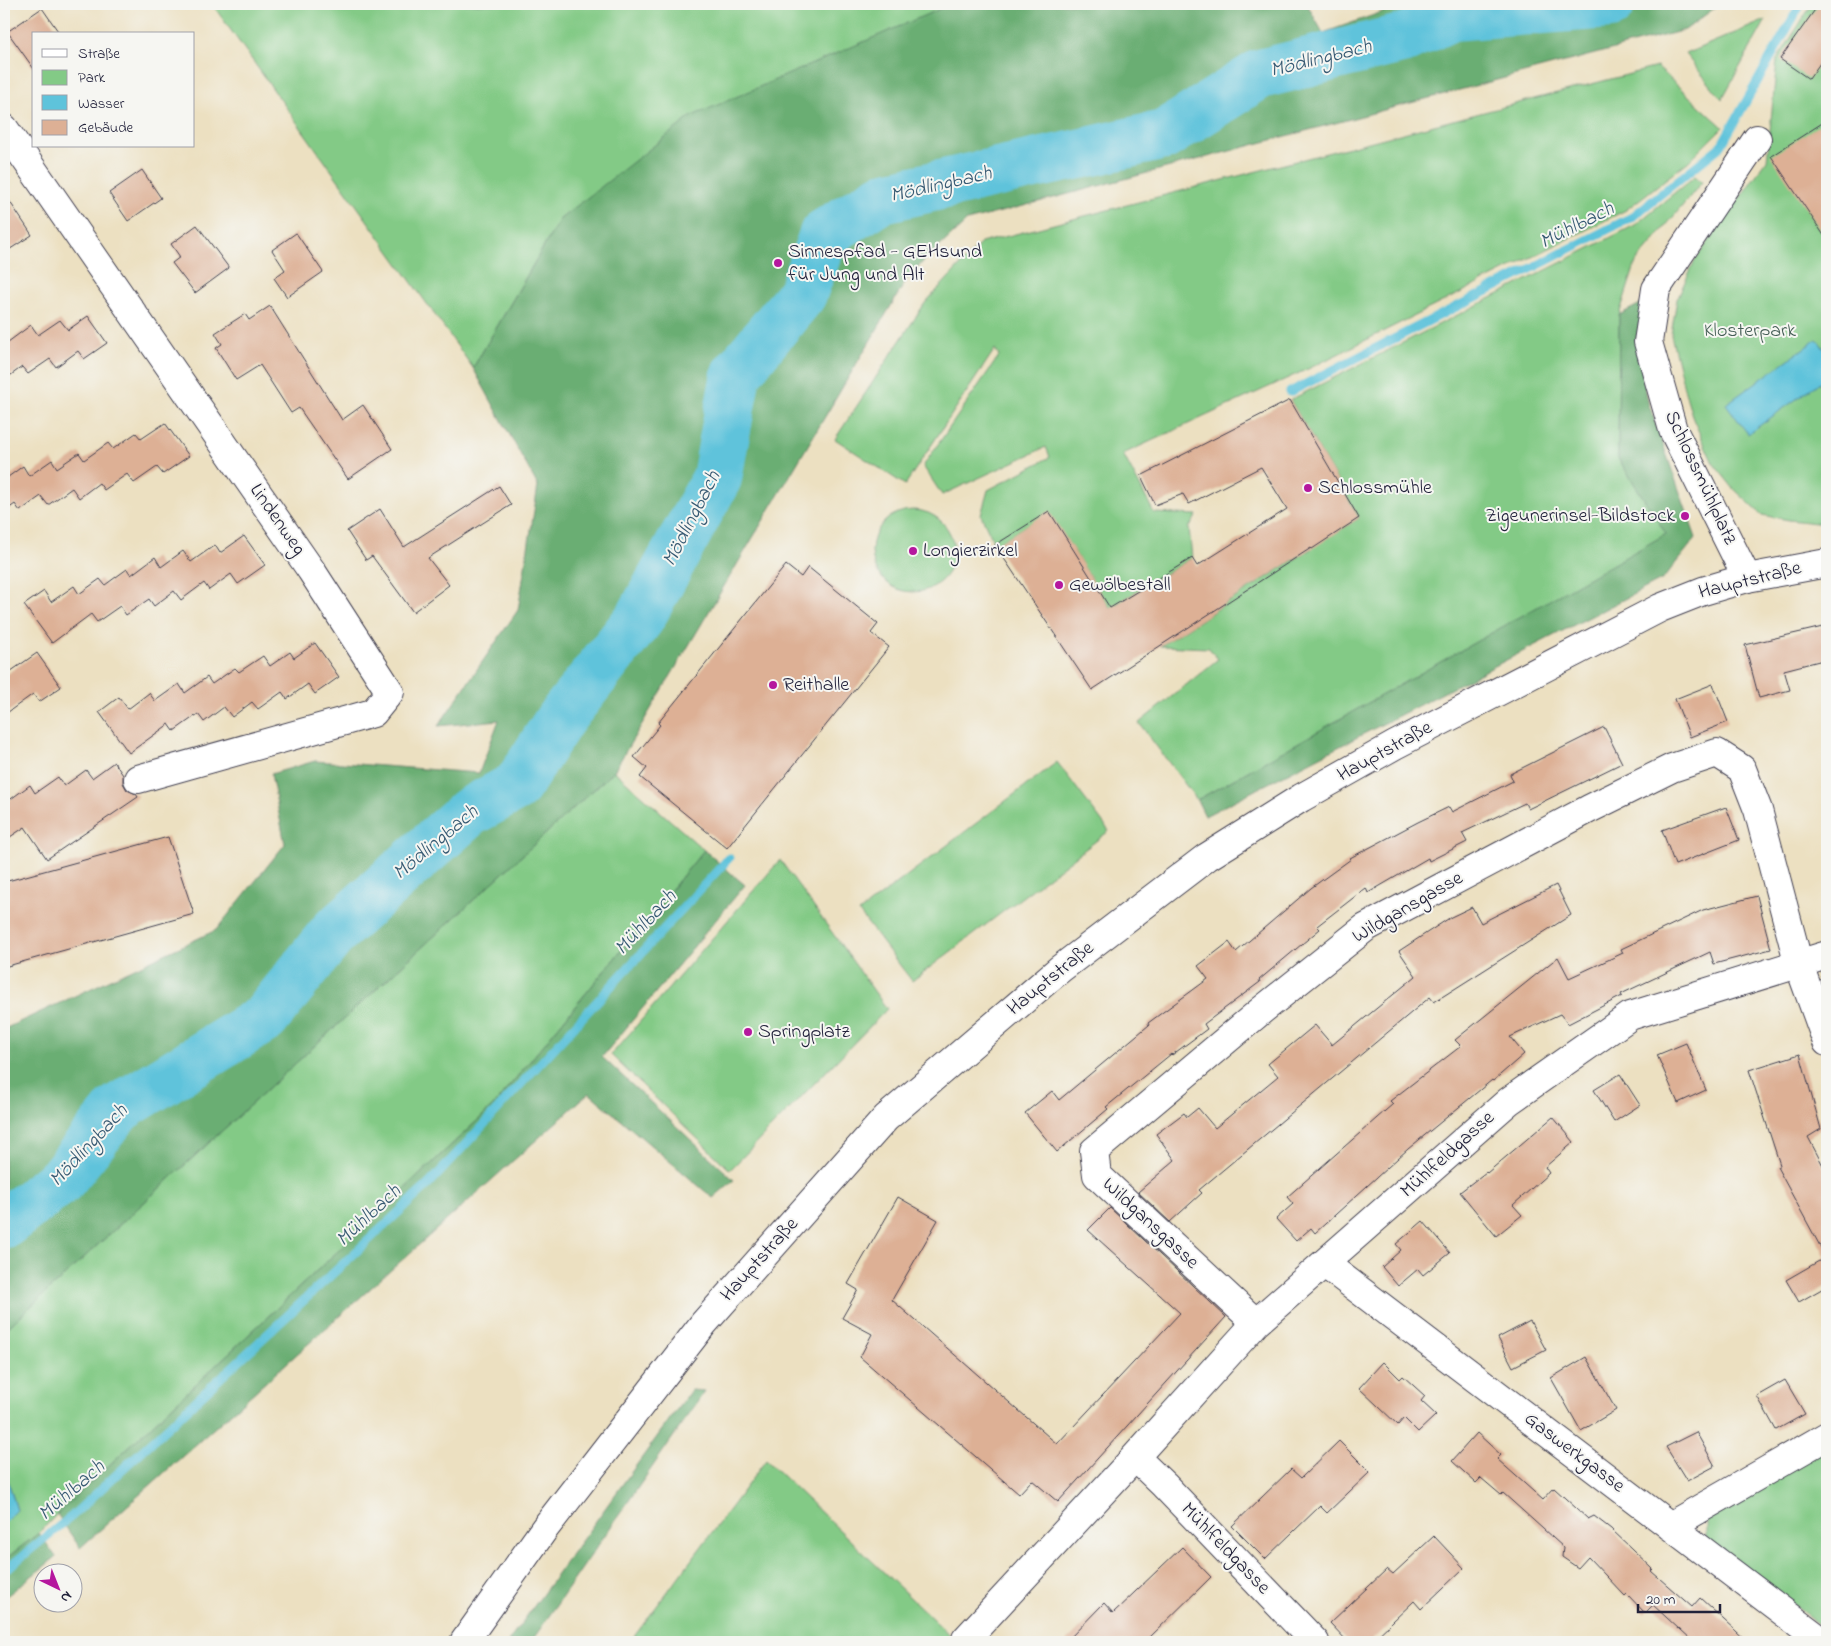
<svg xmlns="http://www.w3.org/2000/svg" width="1831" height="1646" viewBox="0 0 1831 1646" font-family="'Indie Flower',sans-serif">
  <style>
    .green { fill: #83ca86; stroke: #527660 }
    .forest { fill: #6aae73; stroke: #466857 }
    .water { fill: #5ec3db; stroke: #40728b }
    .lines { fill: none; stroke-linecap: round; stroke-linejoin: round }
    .stream { stroke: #5ec3db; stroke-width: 9 }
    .river { stroke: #5ec3db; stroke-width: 50 }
    .building { fill: #ddb095 }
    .minor-casing { stroke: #403e4f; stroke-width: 30 }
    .tertiary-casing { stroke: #403e4f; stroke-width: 30 }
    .minor { stroke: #fff; stroke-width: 28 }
    .tertiary { stroke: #fff; stroke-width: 28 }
    .poi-dot { fill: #b5179e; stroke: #f6f6f2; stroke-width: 2 }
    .labels { text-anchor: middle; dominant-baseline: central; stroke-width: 4; stroke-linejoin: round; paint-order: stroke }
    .poi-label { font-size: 20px; fill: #22223b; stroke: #f6f6f2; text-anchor: start }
    .park-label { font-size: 20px; fill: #445d55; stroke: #f6f6f2 }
    .street-label { font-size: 20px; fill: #22223b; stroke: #f6f6f2 }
    .water-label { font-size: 21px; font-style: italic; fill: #375a73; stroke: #f6f6f2 }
  </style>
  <rect width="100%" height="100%" fill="#f6f6f2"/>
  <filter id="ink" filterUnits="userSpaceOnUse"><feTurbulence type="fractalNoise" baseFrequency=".02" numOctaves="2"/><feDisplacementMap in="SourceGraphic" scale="10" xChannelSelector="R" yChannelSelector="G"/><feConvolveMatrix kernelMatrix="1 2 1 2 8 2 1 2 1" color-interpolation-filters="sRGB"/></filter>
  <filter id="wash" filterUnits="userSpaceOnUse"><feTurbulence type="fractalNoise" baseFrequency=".0096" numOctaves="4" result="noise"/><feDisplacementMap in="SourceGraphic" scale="20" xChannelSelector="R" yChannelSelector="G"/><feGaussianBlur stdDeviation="1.12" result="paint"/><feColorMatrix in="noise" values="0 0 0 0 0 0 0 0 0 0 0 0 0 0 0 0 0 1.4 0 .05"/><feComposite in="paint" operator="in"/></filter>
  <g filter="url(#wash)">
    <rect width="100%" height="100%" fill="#ece0c1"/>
    <path class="green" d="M 212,4 L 985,4 L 944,7 L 560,219 L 473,368 Z
      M 1812,4 L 1827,4 L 1827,524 L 1825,524 L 1789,520 L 1762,515 L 1734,489 L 1713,463 L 1693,419 L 1685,392 L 1671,335 L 1677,299 L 1695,260 L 1767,160 L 1777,60 Z
      M 1766,20 L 1722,99 L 1685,54 Z
      M 1657,67 L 1723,127 L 1689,161 L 1626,210 L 1310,368 L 1123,454 L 1154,513 L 1197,515 L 1189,528 L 1192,558 L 1110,608 L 1049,512 L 995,545 L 981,515 L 988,490 L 1050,457 L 1046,447 L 942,495 L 923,466 L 999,356 L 995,349 L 905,485 L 835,439 L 925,303 L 981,243 Z
      M 1695,176 L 1702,182 L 1636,262 L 1619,315 L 1618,458 L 1667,534 L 1197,800 L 1139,723 L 1218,659 L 1209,648 L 1160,646 L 1359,518 L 1290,400 L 1635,225 Z
      M872 551a41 41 0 1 1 82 0a41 41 0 1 1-82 0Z
      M 1057,762 L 1109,831 L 912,981 L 859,912 Z
      M 614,771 L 704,850 L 493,1106 L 57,1514 L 39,1533 L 4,1560 L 4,1523 L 17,1510 L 4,1468 L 4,1331 Z
      M 780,860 L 887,1009 L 730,1170 L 611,1055 Z
      M 1827,1448 L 1827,1630 L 1706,1540 L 1706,1516 Z
      M 766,1460 L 957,1642 L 630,1642 Z"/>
    <path class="forest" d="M 985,4 L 1307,4 L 1323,33 L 1405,4 L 1720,4 L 1685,30 L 967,221 L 910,274 L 614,771 L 4,1331 L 4,1029 L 216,930 L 285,844 L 271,774 L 315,761 L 479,773 L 499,720 L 438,726 L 518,610 L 538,486 L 473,368 L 560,219 L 692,116 L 944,7 Z
      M 1646,301 L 1636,340 L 1648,402 L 1696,538 L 1663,579 L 1205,816 L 1197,800 L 1666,534 L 1618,458 L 1619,315 Z
      M 704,850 L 745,885 L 602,1057 L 734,1180 L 713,1198 L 589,1093 L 80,1548 L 57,1514 L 493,1106 Z
      M 691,1390 L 705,1391 L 531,1642 L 508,1642 Z
      M 39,1533 L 56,1557 L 4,1598 L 4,1560 Z"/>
    <path class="water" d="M 1817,339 L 1827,353 L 1827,377 L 1748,434 L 1726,404 Z
      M 4,1468 L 17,1510 L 4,1523 Z"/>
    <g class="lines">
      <path class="stream" d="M 1290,392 L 1632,217 L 1721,146 L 1801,4
        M 4,1571 L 72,1516 L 429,1184 L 729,858"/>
      <path class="river" d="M 4,1224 L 61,1180 L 119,1108 L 265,1018 L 334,932 L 469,812 L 517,786 L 560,719 L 640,618 L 717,478 L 736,374 L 802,294 L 824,234 L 882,198 L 1164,135 L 1260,74 L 1405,38 L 1451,16 L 1610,4"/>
    </g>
    <g id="blocks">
      <path class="building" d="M 1819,4 L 1827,4 L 1827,53 L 1809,79 L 1780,59 Z
        M 42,8 L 60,34 L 34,34 L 34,69 L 9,34 L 4,34 Z
        M 1827,120 L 1827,240 L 1771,156 Z
        M 142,170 L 161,198 L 128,221 L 109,193 Z
        M 4,193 L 32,235 L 4,253 Z
        M 197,225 L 229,268 L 195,293 L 172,263 L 180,257 L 171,244 Z
        M 296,233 L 323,272 L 287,297 L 274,278 L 285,270 L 272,250 Z
        M 270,306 L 342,420 L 363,405 L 392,449 L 348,479 L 299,408 L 291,413 L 260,365 L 236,380 L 216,348 L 222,344 L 215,333 L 245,314 L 249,320 Z
        M 88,316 L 107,343 L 84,359 L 78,351 L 56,367 L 50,359 L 28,374 L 22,367 L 4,380 L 4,345 L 31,325 L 38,335 L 60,320 L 68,330 Z
        M 1290,400 L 1359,518 L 1312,549 L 1311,548 L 1092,690 L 995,545 L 1049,511 L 1110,608 L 1192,558 L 1197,566 L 1287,509 L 1261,467 L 1189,504 L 1183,494 L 1155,505 L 1141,476 Z
        M 165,423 L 189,456 L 163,474 L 157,467 L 134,483 L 127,474 L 104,490 L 99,483 L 79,498 L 72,488 L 48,505 L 41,496 L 20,511 L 15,504 L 4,512 L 4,480 L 23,466 L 29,476 L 52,460 L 57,468 L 79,453 L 84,460 L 108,443 L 113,449 L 136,433 L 141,439 Z
        M 499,486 L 511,505 L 428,558 L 449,585 L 413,612 L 372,556 L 366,560 L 347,531 L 380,509 L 404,547 Z
        M 244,536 L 265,565 L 238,584 L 231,574 L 209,590 L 204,583 L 181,600 L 174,591 L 154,606 L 149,599 L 126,615 L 120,606 L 97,622 L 91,614 L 52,643 L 24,605 L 44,591 L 51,602 L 74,586 L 79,594 L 100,579 L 105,585 L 127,569 L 131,575 L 155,557 L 161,567 L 183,551 L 191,562 L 215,545 L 220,553 Z
        M 786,565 L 801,577 L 808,567 L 878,624 L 871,633 L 889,647 L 727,848 L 640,777 L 647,768 L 634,757 L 660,725 L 658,723 Z
        M 1827,626 L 1827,659 L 1784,670 L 1790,690 L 1759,698 L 1745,645 Z
        M 315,643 L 339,677 L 315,694 L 308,684 L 287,699 L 282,692 L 258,709 L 252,702 L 232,717 L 224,707 L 204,722 L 198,714 L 174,731 L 169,724 L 129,753 L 99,712 L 119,697 L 128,709 L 149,693 L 155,701 L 179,684 L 185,693 L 207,677 L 212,684 L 235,668 L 239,672 L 263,656 L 270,666 L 290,652 L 294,658 Z
        M 37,653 L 61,687 L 39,702 L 33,694 L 4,715 L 4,676 Z
        M 1713,684 L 1728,722 L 1690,737 L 1675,699 Z
        M 1604,727 L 1622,763 L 1528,809 L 1525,803 L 1462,833 L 1467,842 L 1429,861 L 1428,858 L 1368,893 L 1366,888 L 1317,926 L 1320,929 L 1259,980 L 1260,982 L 1204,1024 L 1207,1029 L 1172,1055 L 1171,1054 L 1106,1107 L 1108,1109 L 1057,1152 L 1025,1113 L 1052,1091 L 1059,1100 L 1149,1025 L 1148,1023 L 1208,979 L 1198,966 L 1229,942 L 1236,952 L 1311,888 L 1351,859 L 1350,858 L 1418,822 L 1449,807 L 1452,812 L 1513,781 L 1510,774 Z
        M 114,762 L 123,775 L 123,783 L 127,790 L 136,794 L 138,797 L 47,859 L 25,827 L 4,841 L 4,804 L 30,785 L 35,793 L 58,777 L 64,786 L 86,770 L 92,778 Z
        M 1726,807 L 1739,840 L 1675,865 L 1662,830 Z
        M 168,837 L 194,914 L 4,967 L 4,882 Z
        M 1556,885 L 1571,915 L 1434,1002 L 1430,997 L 1199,1190 L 1202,1193 L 1170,1222 L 1138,1192 L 1175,1160 L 1156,1134 L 1184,1113 L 1187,1117 L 1198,1108 L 1215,1128 L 1278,1076 L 1268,1064 L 1315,1025 L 1332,1045 L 1416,976 L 1399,951 L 1451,917 L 1472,907 L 1481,923 Z
        M 1757,896 L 1771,949 L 1714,964 L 1710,952 L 1621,994 L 1622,996 L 1568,1024 L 1560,1014 L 1510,1037 L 1524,1054 L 1493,1081 L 1492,1080 L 1408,1149 L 1315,1233 L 1311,1228 L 1296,1241 L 1276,1219 L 1293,1204 L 1287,1197 L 1393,1104 L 1390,1101 L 1461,1046 L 1455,1040 L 1558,957 L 1569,978 L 1623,953 L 1621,949 L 1703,910 Z
        M 1686,1043 L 1706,1090 L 1678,1103 L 1657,1055 Z
        M 1800,1054 L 1821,1129 L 1808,1137 L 1827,1173 L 1827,1286 L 1799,1302 L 1786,1280 L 1826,1257 L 1777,1167 L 1780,1165 L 1749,1070 Z
        M 1620,1074 L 1640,1105 L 1614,1122 L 1594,1090 Z
        M 1553,1117 L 1574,1142 L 1545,1167 L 1549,1173 L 1513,1205 L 1522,1215 L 1496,1236 L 1460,1192 L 1486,1172 L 1487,1173 Z
        M 898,1197 L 938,1220 L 892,1300 L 1057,1444 L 1180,1313 L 1088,1230 L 1110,1208 L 1226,1317 L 1058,1502 L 1032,1480 L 1019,1494 L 860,1357 L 872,1334 L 842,1318 L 858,1290 L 848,1284 Z
        M 1423,1221 L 1450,1253 L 1423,1275 L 1418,1269 L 1398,1286 L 1382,1267 L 1401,1250 L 1396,1244 Z
        M 1530,1321 L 1546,1350 L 1513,1367 L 1498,1338 Z
        M 1586,1357 L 1616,1410 L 1581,1431 L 1551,1378 Z
        M 1383,1362 L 1400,1379 L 1403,1376 L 1425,1396 L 1421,1401 L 1436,1415 L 1418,1432 L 1404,1418 L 1398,1425 L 1359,1388 Z
        M 1785,1380 L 1805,1414 L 1776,1430 L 1757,1396 Z
        M 1696,1432 L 1715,1466 L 1687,1481 L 1666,1447 Z
        M 1477,1433 L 1501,1455 L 1497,1459 L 1543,1500 L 1554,1488 L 1588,1519 L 1594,1516 L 1611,1529 L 1653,1569 L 1651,1571 L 1692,1607 L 1700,1598 L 1748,1642 L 1693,1642 L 1653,1605 L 1645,1613 L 1627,1594 L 1625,1596 L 1588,1557 L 1578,1568 L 1562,1557 L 1563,1547 L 1503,1493 L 1501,1495 L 1481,1478 L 1476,1483 L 1452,1461 Z
        M 1339,1441 L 1370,1472 L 1327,1513 L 1320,1506 L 1265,1559 L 1232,1526 L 1291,1469 L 1301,1478 Z
        M 1434,1536 L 1464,1568 L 1421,1609 L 1414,1601 L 1371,1642 L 1348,1642 L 1330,1623 L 1387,1569 L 1393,1574 Z
        M 1182,1547 L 1211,1577 L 1145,1642 L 1066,1642 L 1104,1603 L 1113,1613 Z"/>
    </g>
  </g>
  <g filter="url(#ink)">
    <use href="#blocks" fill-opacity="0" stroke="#403e4f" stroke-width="1"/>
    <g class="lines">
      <g class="minor-casing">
        <path id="minor" d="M 4,128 L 311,570 L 390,692 L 373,713 L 138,779
          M 1747,578 L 1673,430 L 1648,342 L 1656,289 L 1757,139
          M 1325,1264 L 1823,1642
          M 1256,1323 L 1097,1175 L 1094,1151 L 1262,1010 L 1365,928 L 1589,809 L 1672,768 L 1717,753 L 1742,769 L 1758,810 L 1799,965 L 1827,1042
          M 1135,1457 L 1164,1485 L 1315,1642
          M 1670,1526 L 1827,1436
          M 966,1639 L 1135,1457 L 1256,1323 L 1509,1101 L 1630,1016 L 1827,955"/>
      </g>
      <g class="tertiary-casing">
        <path id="tertiary" d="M 464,1642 L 545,1528 L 704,1323 L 886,1118 L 1060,969 L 1207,857 L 1301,798 L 1395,745 L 1660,608 L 1703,591 L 1747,578 L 1827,563"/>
      </g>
      <use href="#minor" class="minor"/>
      <use href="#tertiary" class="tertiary"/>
    </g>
  </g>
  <g class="poi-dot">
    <circle cx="778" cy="263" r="5"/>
    <circle cx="1308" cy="488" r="5"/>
    <circle cx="1685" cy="516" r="5"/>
    <circle cx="913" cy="551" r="5"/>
    <circle cx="1059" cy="585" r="5"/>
    <circle cx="773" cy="685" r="5"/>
    <circle cx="748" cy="1032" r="5"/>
  </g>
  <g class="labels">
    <g class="poi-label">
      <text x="788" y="252">Sinnespfad - GEHsund<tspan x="788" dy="23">für Jung und Alt</tspan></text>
      <text x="1318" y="488">Schlossmühle</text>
      <text x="1675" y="516" text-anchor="end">Zigeunerinsel-Bildstock</text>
      <text x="923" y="551">Longierzirkel</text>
      <text x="1069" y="585">Gewölbestall</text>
      <text x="783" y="685">Reithalle</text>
      <text x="758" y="1032">Springplatz</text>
    </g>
    <g class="park-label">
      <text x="1750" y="331">Klosterpark</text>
    </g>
    <g class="street-label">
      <text transform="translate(1700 478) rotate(65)">Schlossmühlplatz</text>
      <text transform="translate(277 520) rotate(55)">Lindenweg</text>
      <text transform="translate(1750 581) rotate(-14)">Hauptstraße</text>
      <text transform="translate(1385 752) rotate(-29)">Hauptstraße</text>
      <text transform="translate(1408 908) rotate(-30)">Wildgansgasse</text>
      <text transform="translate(1051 979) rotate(-39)">Hauptstraße</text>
      <text transform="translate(1448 1155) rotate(-42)">Mühlfeldgasse</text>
      <text transform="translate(1150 1224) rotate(43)">Wildgansgasse</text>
      <text transform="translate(760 1260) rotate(-48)">Hauptstraße</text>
      <text transform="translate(1574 1453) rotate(37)">Gaswerkgasse</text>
      <text transform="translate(1225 1549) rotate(46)">Mühlfeldgasse</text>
    </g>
    <g class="water-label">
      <text transform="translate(1321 59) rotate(-14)">Mödlingbach</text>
      <text transform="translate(941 185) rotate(-13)">Mödlingbach</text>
      <text transform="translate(1577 226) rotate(-27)">Mühlbach</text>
      <text transform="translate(692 519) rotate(-63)">Mödlingbach</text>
      <text transform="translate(436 843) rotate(-40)">Mödlingbach</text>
      <text transform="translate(646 923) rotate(-47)">Mühlbach</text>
      <text transform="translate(89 1146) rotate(-47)">Mödlingbach</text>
      <text transform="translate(369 1216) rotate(-43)">Mühlbach</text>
      <text transform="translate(72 1491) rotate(-41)">Mühlbach</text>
    </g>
  </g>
  <rect width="1831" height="1646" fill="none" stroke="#f6f6f2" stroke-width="20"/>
  <rect x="32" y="32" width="162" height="115" fill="#f6f6f2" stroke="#a1a1a9"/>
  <rect x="42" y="49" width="25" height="8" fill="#ffffff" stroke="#a1a1a9"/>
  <text x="78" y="58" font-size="15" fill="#22223b">Straße</text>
  <rect x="42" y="70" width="25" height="15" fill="#83ca86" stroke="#a1a1a9"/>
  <text x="78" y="82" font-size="15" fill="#22223b">Park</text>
  <rect x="42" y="95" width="25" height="15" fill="#5ec3db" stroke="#a1a1a9"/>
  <text x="78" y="108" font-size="15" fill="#22223b">Wasser</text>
  <rect x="42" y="120" width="25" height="15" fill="#ddb095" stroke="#a1a1a9"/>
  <text x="78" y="132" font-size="15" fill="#22223b">Gebäude</text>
  <g transform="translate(58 1588) rotate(137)"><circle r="24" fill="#f6f6f2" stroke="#a1a1a9"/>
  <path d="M0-4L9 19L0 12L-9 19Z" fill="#b5179e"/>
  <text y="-8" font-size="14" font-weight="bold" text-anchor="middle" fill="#22223b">N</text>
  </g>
  <path d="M1638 1604v8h82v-8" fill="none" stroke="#22223b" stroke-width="2.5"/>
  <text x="1646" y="1604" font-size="15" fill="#22223b" stroke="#f6f6f2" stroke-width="4" paint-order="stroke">20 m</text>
</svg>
